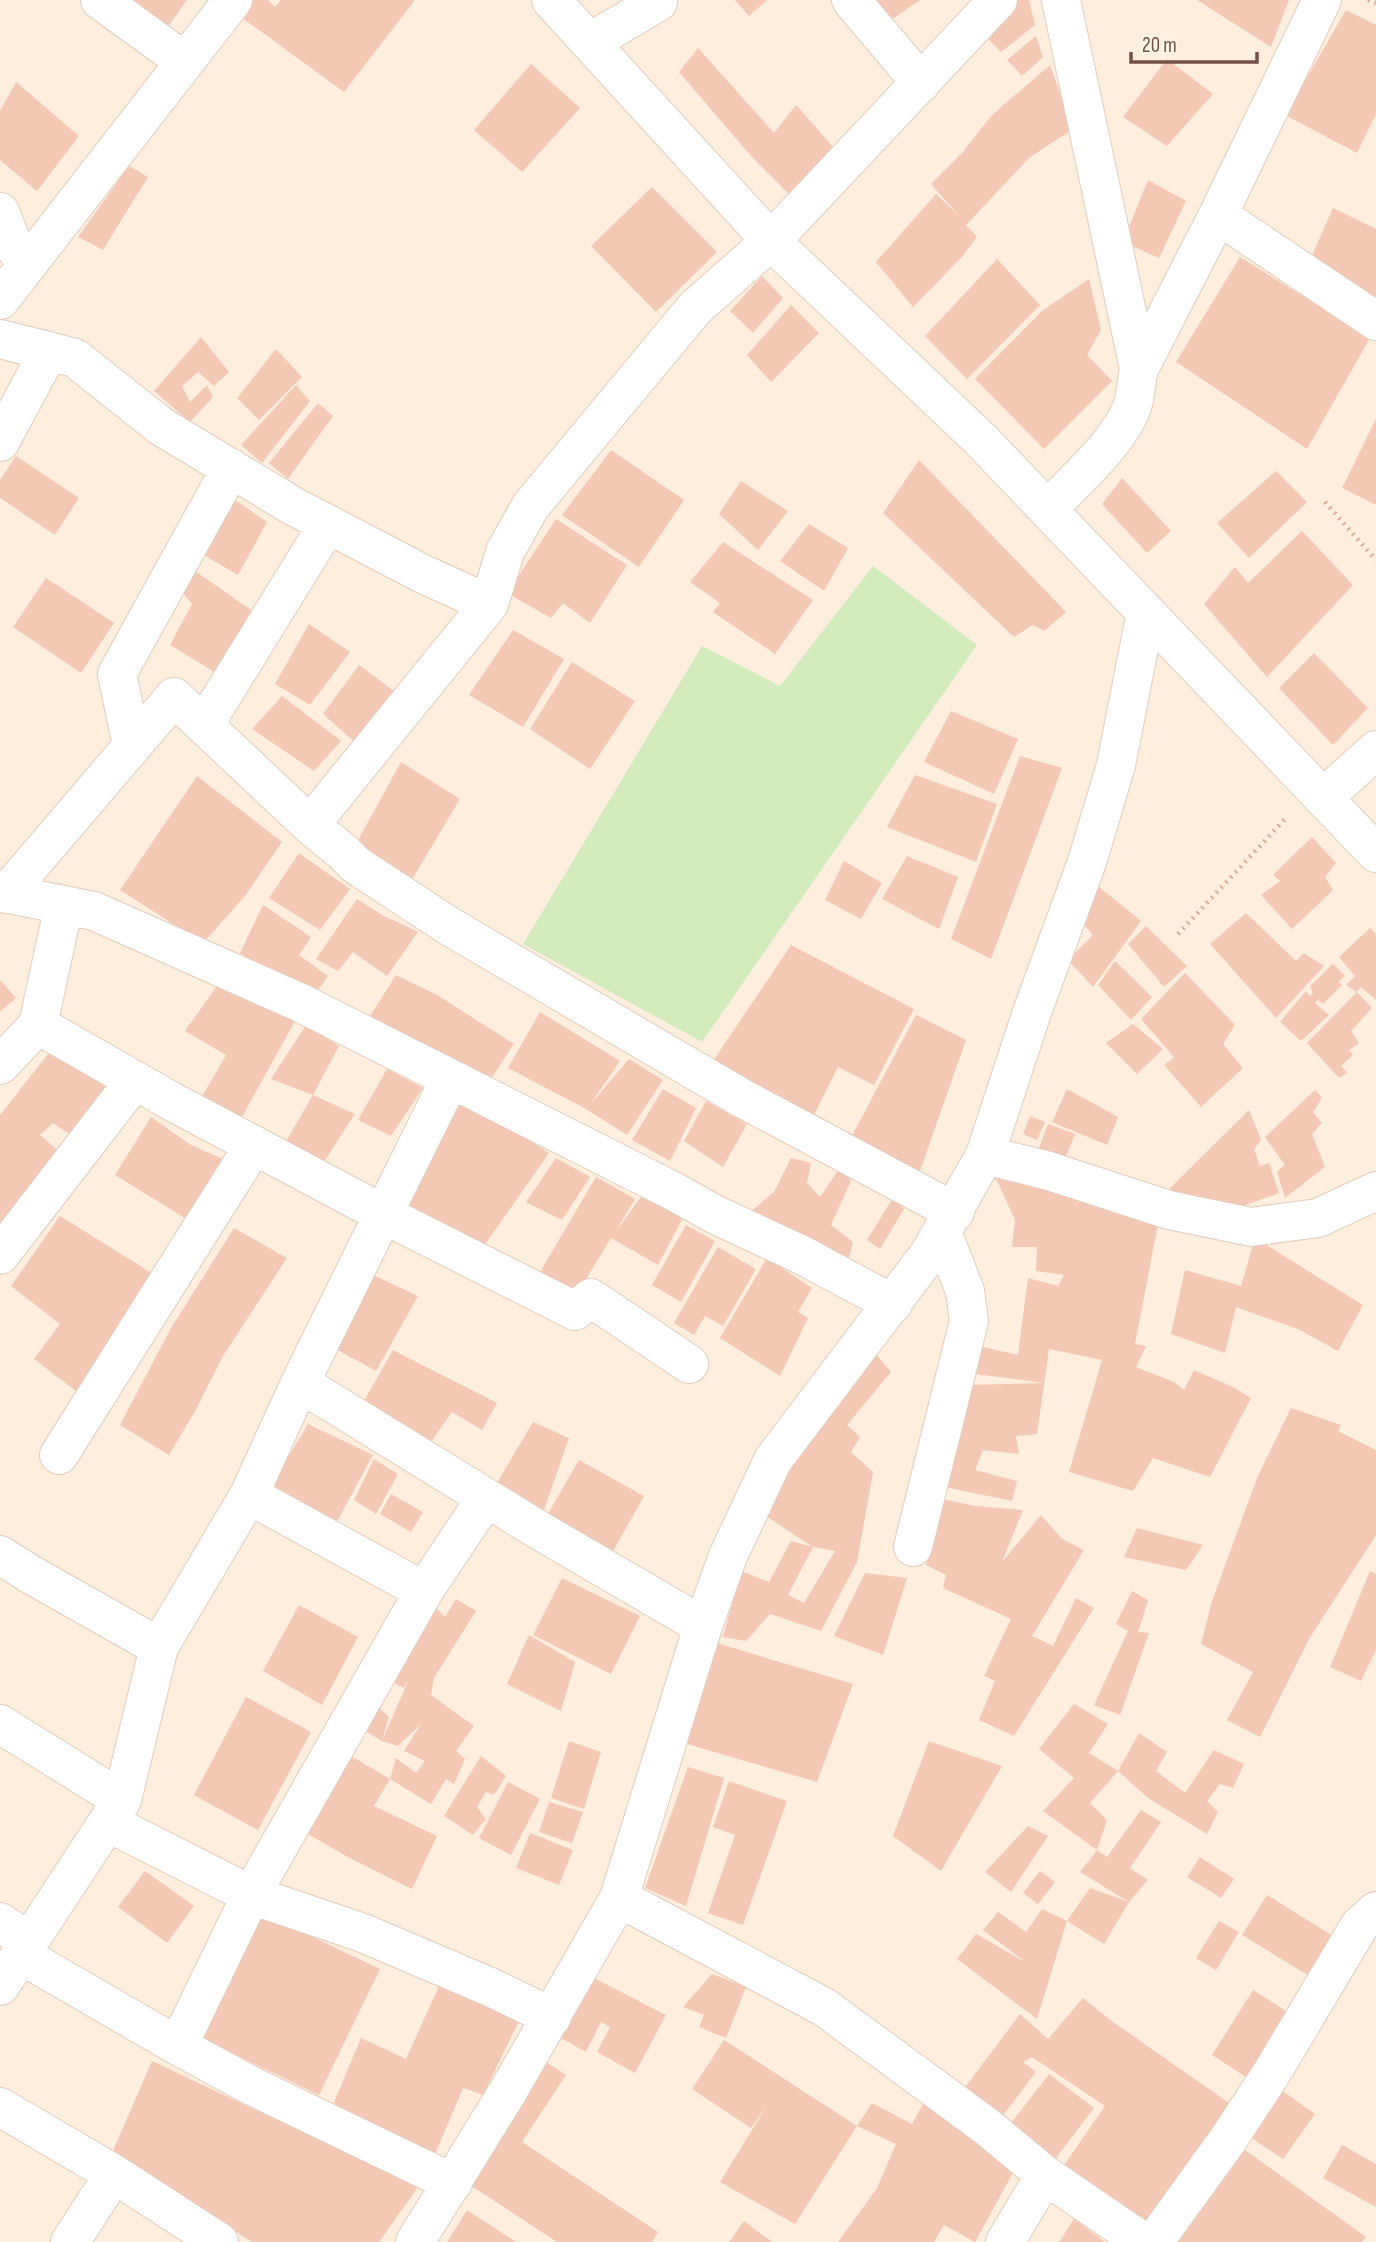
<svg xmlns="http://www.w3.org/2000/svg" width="1376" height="2242" viewBox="0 0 1376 2242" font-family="'Sofia Sans Condensed',sans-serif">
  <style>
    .green { fill: #d3eabd }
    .building { fill: #f3c8b5; fill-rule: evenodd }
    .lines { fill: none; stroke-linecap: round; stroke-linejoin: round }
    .minor-casing { stroke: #e3cbbd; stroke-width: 40 }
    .tertiary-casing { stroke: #e3cbbd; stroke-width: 40 }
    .path { stroke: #d8ac99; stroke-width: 4.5; stroke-dasharray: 2 5; stroke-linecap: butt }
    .minor { stroke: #fff; stroke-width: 38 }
    .tertiary { stroke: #fff; stroke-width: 38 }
  </style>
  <rect width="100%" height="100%" fill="#fdeede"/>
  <path class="green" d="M 873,566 L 977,645 L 702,1042 L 523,944 L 702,646 L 780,686 Z"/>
  <path class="building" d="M 130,0 L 187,0 L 167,28 Z
    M 254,0 L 268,0 L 275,7 L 281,0 L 415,0 L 344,92 L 238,15 Z
    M 735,0 L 767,0 L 749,16 Z
    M 875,0 L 920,0 L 891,20 Z
    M 1014,0 L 1029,0 L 1035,25 L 1001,52 L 982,33 Z
    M 1197,0 L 1289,0 L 1271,47 Z
    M 1346,10 L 1376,25 L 1376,114 L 1357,153 L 1285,115 Z
    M 1036,36 L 1043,57 L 1022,76 L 1007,60 Z
    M 698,48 L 774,133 L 796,105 L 834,148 L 791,196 L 751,156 L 679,72 Z
    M 1167,59 L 1213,94 L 1167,146 L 1123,117 Z
    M 531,64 L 580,108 L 522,172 L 474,130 Z
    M 1050,65 L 1073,129 L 1029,158 L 966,225 L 977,237 L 960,259 L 913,307 L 876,262 L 936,194 L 959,216 L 931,184 L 962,153 L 992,115 Z
    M 16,82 L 79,136 L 37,191 L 0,160 L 0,111 Z
    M 129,166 L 148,177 L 103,250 L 78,237 Z
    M 1148,180 L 1186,201 L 1159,258 L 1123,242 Z
    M 652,187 L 717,252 L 656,312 L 591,246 Z
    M 1333,208 L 1376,229 L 1376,306 L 1307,267 Z
    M 1240,257 L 1370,338 L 1307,449 L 1176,362 Z
    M 997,259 L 1040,305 L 967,379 L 925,336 Z
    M 762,276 L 783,298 L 753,333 L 730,311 Z
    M 1089,279 L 1101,330 L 1087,355 L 1112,381 L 1044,449 L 975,379 L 1043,310 Z
    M 791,305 L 819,333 L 771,382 L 747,355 Z
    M 201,337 L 229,372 L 214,386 L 198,372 L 182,386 L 190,402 L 207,385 L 213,397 L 190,422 L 154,391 Z
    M 276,349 L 302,377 L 259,420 L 237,398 Z
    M 296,385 L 310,401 L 262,463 L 241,445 Z
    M 318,403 L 333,416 L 288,479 L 269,463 Z
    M 1376,419 L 1376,505 L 1342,488 Z
    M 611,450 L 684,500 L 639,567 L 562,515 Z
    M 16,456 L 79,498 L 55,535 L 0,498 L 0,480 Z
    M 919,460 L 1066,612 L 1044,631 L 1033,625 L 1014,637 L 883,513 Z
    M 1276,471 L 1307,502 L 1249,558 L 1217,523 Z
    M 1122,478 L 1171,531 L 1147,553 L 1102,504 Z
    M 741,481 L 788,511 L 758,550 L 719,514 Z
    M 228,495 L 267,522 L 238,575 L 195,550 Z
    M 556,519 L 627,565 L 590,623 L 563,603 L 551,618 L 507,593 Z
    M 809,524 L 848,548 L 824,591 L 780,561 Z
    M 1302,531 L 1353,585 L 1267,677 L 1204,604 L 1235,567 L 1248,583 Z
    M 723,542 L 813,600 L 775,654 L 713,612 L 720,603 L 690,582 Z
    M 185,564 L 251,610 L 218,674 L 170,645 L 192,604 L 173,581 Z
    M 46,578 L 114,623 L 81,673 L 13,627 Z
    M 309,624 L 350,652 L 310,705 L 275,684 Z
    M 513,630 L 564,659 L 523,727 L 469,695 Z
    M 1314,653 L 1368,708 L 1333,745 L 1279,688 Z
    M 572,662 L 635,701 L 590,769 L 530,729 Z
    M 359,665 L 398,694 L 358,745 L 323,714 Z
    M 282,696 L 341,741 L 314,771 L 252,729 Z
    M 951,711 L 1018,739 L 994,794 L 924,762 Z
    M 1020,756 L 1062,768 L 991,959 L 951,939 Z
    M 401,762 L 460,799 L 407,888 L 351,853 Z
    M 915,775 L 997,804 L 976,862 L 887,827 Z
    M 197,776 L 282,842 L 245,896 L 203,943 L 120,890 Z
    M 1312,837 L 1336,863 L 1325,877 L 1333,890 L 1292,929 L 1261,895 L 1280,881 L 1273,875 Z
    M 299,853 L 350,889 L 320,930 L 269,898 Z
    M 907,856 L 958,877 L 939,929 L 882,899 Z
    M 844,861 L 882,883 L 861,919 L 825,900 Z
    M 1098,886 L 1141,921 L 1093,987 L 1068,960 L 1093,935 L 1076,916 Z
    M 357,899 L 382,915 L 418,932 L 387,976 L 353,952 L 338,971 L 316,959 Z
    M 263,905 L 311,937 L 299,955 L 328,976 L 315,994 L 276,977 L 240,953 Z
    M 1246,913 L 1296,961 L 1304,953 L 1324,966 L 1276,1018 L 1210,944 Z
    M 1146,926 L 1187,966 L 1164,987 L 1128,944 Z
    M 1370,928 L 1376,934 L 1376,1000 L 1361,987 L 1357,992 L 1372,1008 L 1351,1031 L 1359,1043 L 1349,1050 L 1353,1055 L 1341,1066 L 1347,1073 L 1339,1078 L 1307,1043 L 1357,992 L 1346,985 L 1355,976 L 1339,957 Z
    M 791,945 L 914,1009 L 874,1085 L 838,1067 L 811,1121 L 711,1064 Z
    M 1115,961 L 1152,997 L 1131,1020 L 1098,985 Z
    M 1333,964 L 1345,976 L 1338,982 L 1342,985 L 1323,1004 L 1318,1000 L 1315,1003 L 1329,1015 L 1301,1041 L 1280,1022 L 1306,991 L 1310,996 L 1313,993 L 1310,986 Z
    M 1185,973 L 1235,1025 L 1223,1044 L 1243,1068 L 1201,1107 L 1164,1065 L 1174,1057 L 1141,1019 Z
    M 396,975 L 437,995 L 514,1044 L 486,1086 L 365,1024 Z
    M 0,980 L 16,998 L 0,1012 Z
    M 219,983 L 295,1021 L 237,1126 L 199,1102 L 226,1055 L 185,1031 Z
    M 540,1012 L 620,1061 L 589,1106 L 629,1059 L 663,1080 L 627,1135 L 586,1109 L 508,1068 Z
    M 916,1015 L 966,1040 L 915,1185 L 846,1147 Z
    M 1133,1024 L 1163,1049 L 1137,1074 L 1106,1043 Z
    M 306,1025 L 339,1046 L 313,1095 L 271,1079 Z
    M 52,1049 L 109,1089 L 71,1135 L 53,1123 L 40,1135 L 64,1156 L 0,1239 L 0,1115 Z
    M 387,1069 L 423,1088 L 391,1136 L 358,1120 Z
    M 663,1089 L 696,1108 L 670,1161 L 632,1140 Z
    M 1067,1089 L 1118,1117 L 1107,1145 L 1052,1122 Z
    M 1315,1090 L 1322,1098 L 1313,1112 L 1322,1123 L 1312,1134 L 1325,1167 L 1285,1198 L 1277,1172 L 1285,1165 L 1265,1137 Z
    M 313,1095 L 355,1114 L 321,1166 L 285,1143 Z
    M 459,1101 L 512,1129 L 549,1153 L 484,1246 L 399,1206 Z
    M 706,1101 L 747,1124 L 723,1167 L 684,1141 Z
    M 1249,1110 L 1261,1140 L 1254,1149 L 1260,1166 L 1269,1163 L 1279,1193 L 1234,1209 L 1165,1193 Z
    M 1030,1116 L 1045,1122 L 1037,1140 L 1023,1134 Z
    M 151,1117 L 191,1145 L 225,1160 L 188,1220 L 115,1175 Z
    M 1048,1124 L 1075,1134 L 1065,1159 L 1038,1150 Z
    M 556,1158 L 590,1177 L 562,1220 L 526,1202 Z
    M 791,1158 L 811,1163 L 807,1183 L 820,1197 L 839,1169 L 851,1181 L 831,1225 L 853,1242 L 844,1278 L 743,1218 L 774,1192 Z
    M 989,1163 L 1159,1219 L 1135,1344 L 1146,1346 L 1136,1367 L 1174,1382 L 1184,1390 L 1194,1370 L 1233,1387 L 1251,1398 L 1210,1477 L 1153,1458 L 1133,1491 L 1069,1472 L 1102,1360 L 1049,1349 L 1037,1434 L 1016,1436 L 1019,1454 L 983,1450 L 975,1470 L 1017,1481 L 1012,1501 L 940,1486 L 964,1427 L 956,1425 L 963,1385 L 1044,1383 L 967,1373 L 974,1345 L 1018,1355 L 1028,1278 L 1058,1286 L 1064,1275 L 1036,1271 L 1037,1247 L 1012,1247 L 1015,1220 Z
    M 596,1177 L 635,1199 L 614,1234 L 641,1197 L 684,1216 L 658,1265 L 611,1238 L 577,1294 L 540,1272 Z
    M 893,1198 L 904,1209 L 880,1249 L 867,1240 Z
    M 60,1216 L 155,1275 L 81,1395 L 34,1359 L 60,1324 L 11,1286 Z
    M 686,1225 L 715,1241 L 681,1302 L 652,1285 Z
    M 234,1228 L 287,1258 L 223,1356 L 195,1411 L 169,1455 L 120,1425 L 171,1328 Z
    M 1255,1238 L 1363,1305 L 1338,1351 L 1300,1330 L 1236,1307 L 1225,1353 L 1171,1334 L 1185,1270 L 1241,1286 Z
    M 718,1247 L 756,1269 L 723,1326 L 705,1316 L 694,1335 L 674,1323 Z
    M 767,1258 L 812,1288 L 798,1312 L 808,1318 L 780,1376 L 720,1338 Z
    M 369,1273 L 418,1296 L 376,1371 L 334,1348 Z
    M 393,1350 L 497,1403 L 482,1430 L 452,1412 L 426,1449 L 360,1408 Z
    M 875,1353 L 891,1372 L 847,1425 L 860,1437 L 851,1452 L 873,1472 L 857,1562 L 821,1631 L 770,1614 L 746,1641 L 723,1637 L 741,1571 L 769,1582 L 791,1541 L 813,1547 L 788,1595 L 804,1603 L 835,1551 L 813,1547 L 758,1511 Z
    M 1291,1408 L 1341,1425 L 1338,1431 L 1376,1450 L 1376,1535 L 1309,1639 L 1260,1737 L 1227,1720 L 1253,1672 L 1201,1644 L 1212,1601 L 1257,1478 Z
    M 533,1422 L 569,1438 L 544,1510 L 497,1483 Z
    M 308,1424 L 373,1455 L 334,1527 L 269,1489 Z
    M 374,1459 L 398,1474 L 376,1514 L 354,1500 Z
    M 579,1460 L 644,1496 L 612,1553 L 546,1517 Z
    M 391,1494 L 423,1512 L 411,1532 L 380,1514 Z
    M 942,1499 L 975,1506 L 1023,1510 L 1002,1562 L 1041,1515 L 1062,1539 L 1084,1550 L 1032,1636 L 1053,1646 L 1076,1598 L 1094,1608 L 1014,1736 L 979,1720 L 995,1681 L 984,1676 L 1011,1619 L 943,1588 L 946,1575 L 926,1565 Z
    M 1137,1528 L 1203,1545 L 1186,1570 L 1124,1557 Z
    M 1370,1571 L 1376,1574 L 1376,1650 L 1361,1681 L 1330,1667 Z
    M 865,1573 L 907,1578 L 883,1655 L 834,1636 Z
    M 562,1578 L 640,1616 L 611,1674 L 533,1635 Z
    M 1132,1591 L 1148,1600 L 1138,1632 L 1149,1633 L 1120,1715 L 1094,1705 L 1128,1631 L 1116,1624 Z
    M 456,1599 L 476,1611 L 434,1678 L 431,1695 L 474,1726 L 456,1751 L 465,1759 L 454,1784 L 446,1779 L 431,1804 L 390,1779 L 396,1758 L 416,1773 L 425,1761 L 404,1751 L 421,1724 L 398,1746 L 382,1741 L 349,1721 L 429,1601 L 445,1617 ZM 409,1679 L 382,1741 L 389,1717 L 378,1707 L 392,1682 L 404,1688 Z
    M 299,1605 L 358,1637 L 322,1705 L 263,1671 Z
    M 529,1635 L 575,1662 L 561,1711 L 507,1684 Z
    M 710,1641 L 853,1684 L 817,1782 L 680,1742 Z
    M 246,1697 L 311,1732 L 258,1830 L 194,1795 Z
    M 1074,1704 L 1108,1724 L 1089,1753 L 1118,1771 L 1090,1803 L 1107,1820 L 1097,1850 L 1107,1857 L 1141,1810 L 1161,1822 L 1130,1868 L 1148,1880 L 1129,1902 L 1080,1872 L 1097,1850 L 1043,1811 L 1074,1778 L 1039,1749 Z
    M 1139,1733 L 1167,1752 L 1156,1771 L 1185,1793 L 1214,1750 L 1244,1764 L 1233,1788 L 1220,1784 L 1207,1801 L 1218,1812 L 1207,1834 L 1148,1798 L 1118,1771 Z
    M 569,1741 L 601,1752 L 584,1809 L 551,1798 Z
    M 929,1741 L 1002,1766 L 941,1871 L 893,1836 Z
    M 346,1753 L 390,1779 L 374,1806 L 437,1836 L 412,1889 L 346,1856 L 301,1830 Z
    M 481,1756 L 506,1776 L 494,1795 L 486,1792 L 477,1807 L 486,1819 L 473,1835 L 444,1816 Z
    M 688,1767 L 724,1778 L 686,1906 L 645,1888 Z
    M 729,1781 L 787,1801 L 743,1925 L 708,1913 L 735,1835 L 713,1827 Z
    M 508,1782 L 540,1799 L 511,1855 L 479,1838 Z
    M 549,1802 L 583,1812 L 572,1843 L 539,1832 Z
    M 1028,1826 L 1048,1836 L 1011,1892 L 985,1872 Z
    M 530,1833 L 573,1850 L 559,1885 L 516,1868 Z
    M 1200,1857 L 1234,1879 L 1221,1898 L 1187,1877 Z
    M 145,1871 L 194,1906 L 167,1943 L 118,1907 Z
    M 1040,1871 L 1055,1882 L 1038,1904 L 1023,1893 Z
    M 1090,1888 L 1129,1902 L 1104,1944 L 1067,1921 Z
    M 1267,1895 L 1336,1938 L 1311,1977 L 1242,1935 Z
    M 1042,1909 L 1067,1921 L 1037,2019 L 957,1959 L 976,1934 L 1027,1963 L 983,1930 L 998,1912 L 1026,1932 Z
    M 260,1912 L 380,1969 L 319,2095 L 199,2037 Z
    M 1219,1921 L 1239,1932 L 1216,1970 L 1196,1958 Z
    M 712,1974 L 746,1987 L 726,2038 L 699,2027 L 704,2015 L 683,2007 Z
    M 588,1975 L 666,2015 L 635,2073 L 597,2052 L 610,2027 L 601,2022 L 586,2052 L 557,2036 Z
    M 440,1984 L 519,2021 L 483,2095 L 463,2088 L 428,2171 L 332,2107 L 361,2038 L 406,2059 Z
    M 1253,1990 L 1291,2014 L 1249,2079 L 1212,2055 Z
    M 1083,1998 L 1113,2022 L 1236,2108 L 1149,2224 L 1064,2165 L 1105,2106 L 1032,2057 L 1023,2062 L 1036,2072 L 998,2122 L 960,2094 L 1020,2014 L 1048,2039 Z
    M 724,2040 L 857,2126 L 795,2224 L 720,2182 L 768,2104 L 751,2128 L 692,2089 Z
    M 152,2061 L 418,2187 L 379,2242 L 252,2242 L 112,2153 Z
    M 546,2062 L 566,2075 L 522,2142 L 658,2232 L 652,2242 L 557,2242 L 467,2183 Z
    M 1049,2074 L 1094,2108 L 1053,2162 L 1008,2127 Z
    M 1280,2089 L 1315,2114 L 1283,2159 L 1247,2135 Z
    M 927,2097 L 1019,2162 L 975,2242 L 944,2225 L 934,2242 L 838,2242 L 877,2188 L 896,2144 L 857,2126 L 872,2103 L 912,2124 Z
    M 1231,2140 L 1366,2237 L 1362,2242 L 1166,2242 Z
    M 1342,2145 L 1376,2164 L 1376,2207 L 1323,2178 Z
    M 467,2210 L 516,2242 L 447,2242 Z
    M 1074,2219 L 1105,2242 L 1059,2242 Z
    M 744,2221 L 772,2242 L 729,2242 Z"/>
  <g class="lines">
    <g class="minor-casing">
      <path id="minor" d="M 100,0 L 184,61
        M 851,0 L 921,83
        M 590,42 L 658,2 L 657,0
        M 0,212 L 13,245 L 27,264
        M 1218,215 L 1376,321
        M 0,300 L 233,0
        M 0,339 L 75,358 L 162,427 L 293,506 L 423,574 L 489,604
        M 1139,369 L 1218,215 L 1322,0
        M 0,442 L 49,351
        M 1048,509 C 1074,481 1118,444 1132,407 C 1136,396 1136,381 1139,369 L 1061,0
        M 204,725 L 328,524
        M 132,745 L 117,674 L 231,468
        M 1323,798 L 1376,750
        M 0,892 L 94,911 L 301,1003 L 673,1191 L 716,1215 L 802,1255 L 893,1304
        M 6,894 L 174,697 L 310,825
        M 64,905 L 38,1025 L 171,1101 L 383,1214 L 575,1311 L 591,1298 L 689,1364
        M 0,1065 L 38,1025
        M 985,1155 L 1049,1171 L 1169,1210 L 1251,1227 L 1318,1218 L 1376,1191
        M 955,1212 L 740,1097 L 449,926 L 356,865 L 343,852 L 310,825 L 489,604 L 505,552 L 530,507 L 695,308 L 771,241 L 998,0
        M 0,1255 L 135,1080
        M 300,1383 L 537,1529 L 703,1626
        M 59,1455 L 254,1145
        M 249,1495 L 424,1591
        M 913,1547 L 969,1321 L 965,1291 L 942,1232
        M 0,1555 L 30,1574 L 159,1647
        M 0,1724 L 122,1800
        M 109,1823 L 251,1895 L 363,1933 L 490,1987 L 552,2017
        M 619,1898 L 824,2007 L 986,2126 L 1045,2175 L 1143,2242
        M 0,1922 L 29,1942
        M 21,1955 L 178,2046 L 254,2087 L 453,2183
        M 0,1986 L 122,1800 L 159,1647 L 249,1495 L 300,1383 L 450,1079
        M 178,2046 L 251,1895 L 424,1591 L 486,1498
        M 0,2107 L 114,2174 L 219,2242
        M 70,2242 L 114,2174
        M 415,2242 L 507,2093 L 619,1898 L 703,1626 L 728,1556 L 773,1460 L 929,1254 L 985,1155 L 1032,1012 L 1087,862 L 1116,765 L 1146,612
        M 1005,2242 L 1045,2175
        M 1154,2242 L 1227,2141 L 1271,2074 L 1360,1925 L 1376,1911"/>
    </g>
    <g class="tertiary-casing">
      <path id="tertiary" d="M 551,0 L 771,241 L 981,440 L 1376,853"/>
    </g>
    <path class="path" d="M 1368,0 L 1376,3
      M 1325,502 L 1376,560
      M 1178,934 L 1287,817"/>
    <use href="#minor" class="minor"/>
    <use href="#tertiary" class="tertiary"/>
  </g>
  <path d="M1131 52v10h126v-10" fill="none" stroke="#745246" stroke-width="3.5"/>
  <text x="1142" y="52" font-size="21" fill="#745246" stroke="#fff3e5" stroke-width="5" paint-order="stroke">20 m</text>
</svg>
